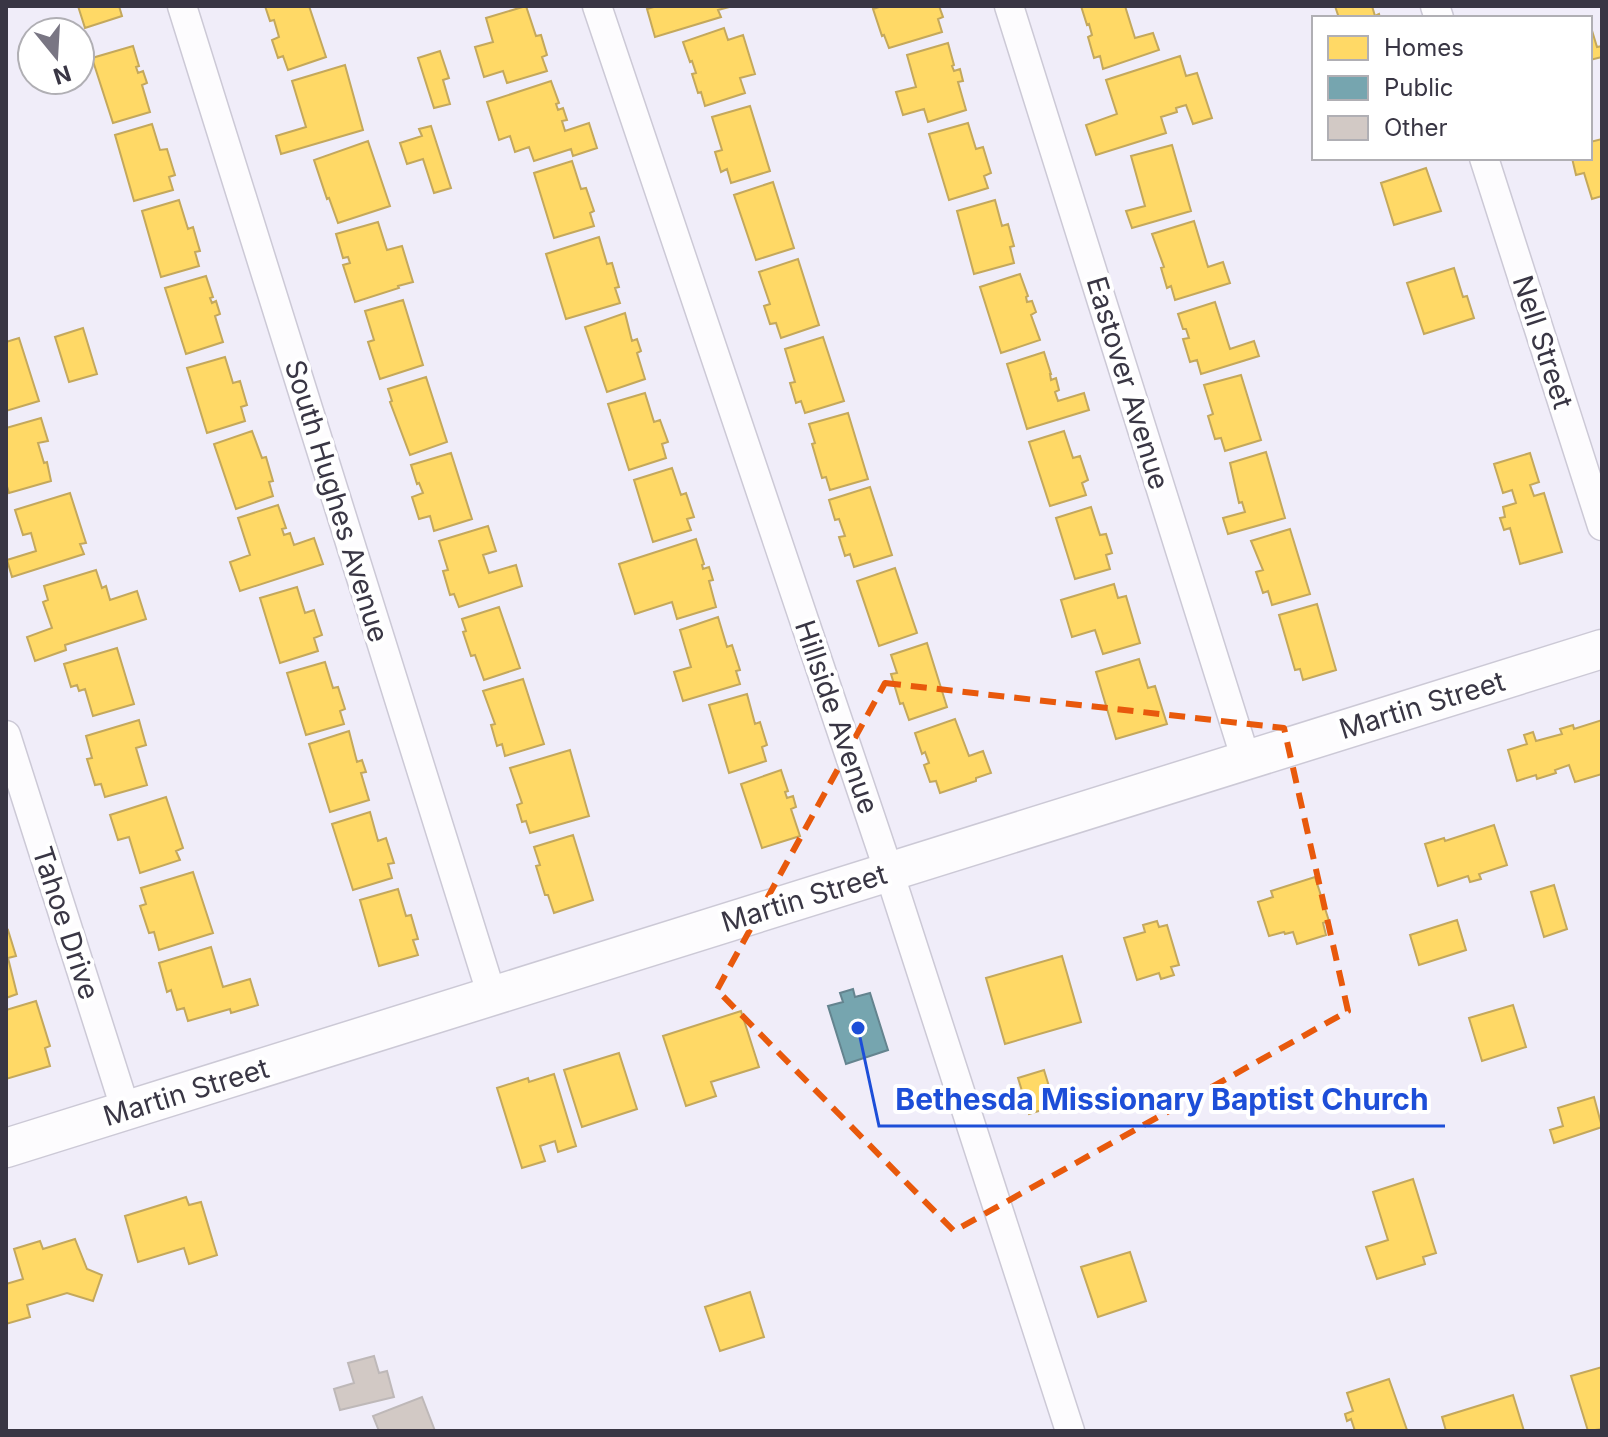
<svg xmlns="http://www.w3.org/2000/svg" width="1608" height="1437" viewBox="0 0 1608 1437" font-family="Inter,sans-serif">
  <style>
    .homes { fill: #ffd966; stroke: #c4a85c; stroke-width: 2 }
    .public { fill: #76a5af; stroke: #64848f; stroke-width: 2 }
    .building { fill: #d2c9c5; stroke: #beb8b8; stroke-width: 2 }
    .lines { fill: none; stroke-linecap: round; stroke-linejoin: round }
    .street-casing { stroke: #ccc9d6; stroke-width: 31 }
    .secondary-casing { stroke: #ccc9d6; stroke-width: 41 }
    .street { stroke: #fdfcfe; stroke-width: 28 }
    .secondary { stroke: #fdfcfe; stroke-width: 38 }
    .marked { fill: none; stroke: #e8590c; stroke-width: 6; stroke-dasharray: 16 10; stroke-linejoin: round }
    .labels { text-anchor: middle; dominant-baseline: central; stroke-width: 8; stroke-linejoin: round; paint-order: stroke }
    .street-label { font-size: 28px; fill: #393644; stroke: #fff }
    .leader { fill: none; stroke: #1d4ed8; stroke-width: 3 }
    .callout-dot { fill: #1d4ed8; stroke: #fff; stroke-width: 3 }
    .callout-label { font-size: 30px; text-anchor: middle; font-weight: bold; fill: #1d4ed8; stroke: #fff; stroke-width: 8; stroke-linejoin: round; paint-order: stroke }
  </style>
  <rect width="100%" height="100%" fill="#f0edf9"/>
  <path class="homes" d="M 78,6 L 119,6 L 122,16 L 85,28 Z
    M 265,6 L 309,6 L 326,57 L 288,70 L 283,56 L 278,58 L 272,40 L 279,37 L 274,20 L 270,21 Z
    M 526,6 L 536,36 L 541,35 L 547,55 L 542,57 L 547,71 L 507,83 L 503,71 L 484,77 L 475,47 L 493,42 L 486,18 Z
    M 657,6 L 733,6 L 718,10 L 721,17 L 655,37 L 647,9 Z
    M 882,6 L 939,6 L 943,17 L 938,19 L 942,32 L 889,48 L 884,35 L 882,36 L 873,9 Z
    M 1081,6 L 1125,6 L 1135,38 L 1153,33 L 1159,50 L 1103,69 L 1100,56 L 1094,58 L 1088,37 L 1092,35 L 1089,24 L 1087,25 Z
    M 1335,6 L 1372,6 L 1375,16 L 1379,14 L 1380,18 L 1339,18 Z
    M 1590,24 L 1597,47 L 1602,46 L 1602,57 L 1590,60 Z
    M 724,28 L 728,40 L 743,35 L 755,74 L 740,78 L 745,93 L 705,106 L 701,92 L 698,93 L 692,74 L 696,73 L 692,61 L 690,62 L 683,42 Z
    M 948,43 L 954,65 L 952,66 L 954,71 L 960,69 L 963,81 L 958,82 L 966,110 L 928,122 L 924,109 L 903,115 L 896,92 L 916,87 L 907,55 Z
    M 133,46 L 139,66 L 136,67 L 138,73 L 143,71 L 147,83 L 142,85 L 150,112 L 113,123 L 92,58 Z
    M 440,51 L 449,78 L 443,80 L 450,104 L 434,108 L 418,58 Z
    M 1180,56 L 1186,76 L 1197,73 L 1212,118 L 1193,124 L 1186,105 L 1176,108 L 1177,112 L 1161,117 L 1166,133 L 1096,155 L 1086,125 L 1117,114 L 1106,80 Z
    M 345,65 L 363,130 L 281,154 L 276,136 L 306,127 L 292,81 Z
    M 551,81 L 559,103 L 556,104 L 558,110 L 563,108 L 567,120 L 562,121 L 565,131 L 589,123 L 597,148 L 573,156 L 571,149 L 534,161 L 529,147 L 515,152 L 510,136 L 499,140 L 487,102 Z
    M 750,106 L 770,171 L 731,183 L 727,169 L 721,172 L 715,152 L 722,150 L 712,117 Z
    M 968,123 L 976,149 L 983,147 L 991,173 L 984,176 L 988,188 L 949,200 L 929,134 Z
    M 152,124 L 160,150 L 167,149 L 175,175 L 169,177 L 173,190 L 134,201 L 115,135 Z
    M 431,126 L 451,188 L 434,193 L 423,159 L 407,164 L 400,143 L 422,136 L 419,129 Z
    M 1602,139 L 1602,196 L 1592,199 L 1584,173 L 1576,175 L 1572,158 L 1590,158 L 1590,142 Z
    M 368,141 L 390,206 L 338,223 L 329,198 L 327,199 L 314,160 Z
    M 1172,145 L 1191,211 L 1132,228 L 1126,211 L 1145,206 L 1131,156 Z
    M 572,161 L 581,189 L 586,188 L 594,211 L 590,213 L 594,226 L 554,238 L 534,173 Z
    M 1426,168 L 1441,211 L 1394,225 L 1381,183 Z
    M 773,182 L 794,248 L 756,260 L 734,195 Z
    M 179,200 L 188,229 L 193,227 L 200,251 L 195,252 L 199,266 L 161,277 L 142,211 Z
    M 995,200 L 1002,226 L 1008,224 L 1014,246 L 1010,247 L 1014,263 L 974,274 L 957,211 Z
    M 1194,221 L 1208,267 L 1223,262 L 1230,283 L 1175,300 L 1171,286 L 1167,288 L 1161,268 L 1164,267 L 1152,234 Z
    M 378,222 L 387,250 L 402,246 L 413,282 L 398,286 L 399,288 L 355,302 L 343,265 L 350,263 L 348,257 L 343,258 L 336,234 Z
    M 599,237 L 607,264 L 612,263 L 619,287 L 615,288 L 620,303 L 566,319 L 546,254 Z
    M 798,259 L 819,325 L 781,338 L 776,323 L 770,324 L 764,306 L 770,304 L 759,272 Z
    M 1454,268 L 1463,297 L 1467,296 L 1474,318 L 1424,334 L 1407,283 Z
    M 1020,274 L 1028,296 L 1026,297 L 1027,302 L 1032,301 L 1036,312 L 1031,315 L 1040,340 L 1001,353 L 980,287 Z
    M 206,276 L 213,297 L 210,298 L 212,303 L 216,301 L 220,314 L 215,316 L 223,342 L 186,354 L 165,288 Z
    M 403,300 L 423,365 L 380,379 L 368,342 L 374,340 L 365,311 Z
    M 1215,302 L 1230,349 L 1254,341 L 1259,356 L 1201,374 L 1197,360 L 1190,362 L 1183,339 L 1189,338 L 1186,329 L 1183,329 L 1178,314 Z
    M 625,313 L 632,341 L 637,339 L 641,351 L 637,353 L 645,379 L 607,392 L 585,327 Z
    M 83,328 L 97,374 L 69,382 L 55,337 Z
    M 823,337 L 844,401 L 805,413 L 801,401 L 796,403 L 790,383 L 795,382 L 785,349 Z
    M 19,338 L 39,401 L 6,411 L 6,342 Z
    M 1044,352 L 1051,374 L 1050,374 L 1051,380 L 1056,378 L 1059,390 L 1055,392 L 1058,401 L 1084,393 L 1089,410 L 1027,429 L 1007,364 Z
    M 225,357 L 233,383 L 240,381 L 247,405 L 241,407 L 245,421 L 207,433 L 187,368 Z
    M 1241,375 L 1261,440 L 1225,451 L 1221,438 L 1215,439 L 1208,416 L 1213,414 L 1204,385 Z
    M 426,377 L 447,442 L 410,455 L 390,402 L 392,401 L 388,389 Z
    M 645,393 L 654,422 L 660,420 L 668,442 L 662,444 L 666,458 L 629,470 L 608,404 Z
    M 848,413 L 868,479 L 830,490 L 826,477 L 822,478 L 812,444 L 815,443 L 809,424 Z
    M 41,418 L 48,441 L 38,443 L 44,463 L 47,462 L 51,481 L 9,493 L 6,483 L 6,428 Z
    M 252,431 L 262,458 L 266,457 L 273,481 L 269,482 L 273,496 L 236,509 L 214,444 Z
    M 1064,431 L 1073,458 L 1080,456 L 1088,480 L 1082,483 L 1086,495 L 1050,506 L 1029,442 Z
    M 1266,452 L 1285,518 L 1228,534 L 1223,518 L 1245,512 L 1242,502 L 1239,503 L 1230,463 Z
    M 451,453 L 472,519 L 434,531 L 430,516 L 419,519 L 412,497 L 423,493 L 419,483 L 417,484 L 411,465 Z
    M 1530,453 L 1539,482 L 1530,485 L 1534,496 L 1544,493 L 1562,552 L 1520,564 L 1510,528 L 1504,530 L 1500,518 L 1505,517 L 1503,507 L 1516,503 L 1512,490 L 1503,493 L 1494,464 Z
    M 672,468 L 681,495 L 686,493 L 694,517 L 687,519 L 691,530 L 653,542 L 634,480 Z
    M 870,487 L 892,555 L 854,567 L 850,554 L 845,556 L 839,537 L 845,536 L 839,519 L 835,520 L 829,500 Z
    M 70,493 L 86,543 L 80,544 L 84,554 L 12,577 L 7,560 L 36,551 L 31,533 L 23,535 L 15,510 Z
    M 278,505 L 286,528 L 282,529 L 284,535 L 290,533 L 294,545 L 314,538 L 323,564 L 240,591 L 230,562 L 250,555 L 238,518 Z
    M 1091,507 L 1100,535 L 1106,534 L 1112,553 L 1106,555 L 1110,569 L 1075,579 L 1056,518 Z
    M 488,526 L 496,551 L 483,555 L 489,573 L 516,565 L 522,586 L 459,607 L 454,594 L 450,595 L 443,571 L 448,570 L 439,541 Z
    M 1290,529 L 1310,594 L 1272,605 L 1268,591 L 1263,593 L 1256,572 L 1263,570 L 1251,541 Z
    M 696,539 L 704,564 L 702,565 L 703,569 L 709,567 L 713,580 L 709,581 L 716,607 L 677,619 L 672,602 L 635,614 L 619,564 Z
    M 895,568 L 917,633 L 879,646 L 857,581 Z
    M 96,570 L 102,588 L 106,586 L 110,600 L 137,591 L 146,619 L 65,645 L 66,650 L 35,661 L 27,637 L 52,628 L 43,602 L 48,600 L 44,586 Z
    M 1114,584 L 1118,598 L 1126,596 L 1140,643 L 1103,654 L 1095,630 L 1072,637 L 1061,600 Z
    M 297,587 L 305,613 L 314,610 L 322,635 L 314,638 L 318,651 L 280,663 L 260,598 Z
    M 1317,604 L 1336,670 L 1303,680 L 1300,669 L 1295,670 L 1279,615 Z
    M 499,607 L 520,668 L 484,680 L 475,655 L 471,656 L 463,632 L 466,631 L 462,619 Z
    M 718,617 L 727,647 L 732,645 L 740,670 L 736,671 L 740,684 L 683,701 L 674,672 L 691,667 L 680,630 Z
    M 927,643 L 947,707 L 909,720 L 903,703 L 900,704 L 891,674 L 897,673 L 891,655 Z
    M 117,648 L 134,704 L 93,716 L 85,689 L 79,691 L 77,685 L 71,687 L 64,664 Z
    M 1139,659 L 1148,688 L 1155,686 L 1167,724 L 1116,739 L 1096,672 Z
    M 325,662 L 333,688 L 338,687 L 345,709 L 340,711 L 344,724 L 306,735 L 287,673 Z
    M 523,679 L 544,744 L 505,756 L 502,744 L 497,746 L 491,725 L 495,724 L 483,691 Z
    M 747,694 L 755,724 L 760,722 L 767,745 L 762,747 L 766,761 L 729,773 L 709,705 Z
    M 955,719 L 969,756 L 983,751 L 991,773 L 976,778 L 976,781 L 940,793 L 936,781 L 930,782 L 924,765 L 929,763 L 925,752 L 922,754 L 915,733 Z
    M 139,720 L 146,745 L 136,748 L 147,785 L 105,797 L 101,784 L 95,785 L 87,759 L 92,758 L 86,736 Z
    M 1602,720 L 1602,774 L 1575,782 L 1569,765 L 1555,770 L 1556,773 L 1537,779 L 1536,775 L 1517,781 L 1508,750 L 1527,744 L 1524,735 L 1533,732 L 1536,741 L 1562,734 L 1560,729 L 1573,725 L 1574,729 Z
    M 349,731 L 357,762 L 362,760 L 366,772 L 361,773 L 369,800 L 330,812 L 309,744 Z
    M 570,750 L 589,816 L 530,833 L 526,821 L 522,822 L 517,805 L 522,803 L 510,768 Z
    M 781,770 L 788,791 L 785,792 L 787,798 L 793,796 L 796,807 L 791,809 L 800,836 L 762,848 L 741,784 Z
    M 166,797 L 183,848 L 176,851 L 180,860 L 140,873 L 129,837 L 118,840 L 110,815 Z
    M 370,812 L 378,841 L 386,838 L 394,863 L 388,864 L 392,878 L 353,890 L 332,824 Z
    M 1494,825 L 1507,865 L 1479,874 L 1481,879 L 1470,882 L 1468,876 L 1438,886 L 1425,844 L 1444,838 L 1445,841 Z
    M 573,835 L 593,900 L 554,913 L 548,895 L 545,895 L 536,866 L 540,865 L 534,847 Z
    M 193,872 L 213,933 L 159,950 L 154,932 L 149,933 L 140,906 L 146,904 L 141,888 Z
    M 1315,877 L 1329,921 L 1323,923 L 1326,935 L 1297,944 L 1293,932 L 1285,934 L 1284,932 L 1269,936 L 1258,902 L 1273,897 L 1271,891 Z
    M 1554,885 L 1567,929 L 1544,937 L 1531,892 Z
    M 398,889 L 406,916 L 411,915 L 418,939 L 413,940 L 418,955 L 379,966 L 360,900 Z
    M 1457,920 L 1466,950 L 1419,965 L 1410,935 Z
    M 1157,921 L 1159,927 L 1167,925 L 1179,965 L 1171,967 L 1174,975 L 1161,979 L 1159,973 L 1137,980 L 1124,938 L 1145,932 L 1143,925 Z
    M 8,930 L 16,956 L 8,958 L 17,994 L 6,998 L 6,931 Z
    M 211,947 L 223,987 L 250,979 L 258,1005 L 231,1013 L 230,1009 L 188,1021 L 184,1008 L 177,1010 L 171,990 L 167,992 L 159,963 Z
    M 1062,956 L 1081,1022 L 1005,1044 L 986,978 Z
    M 36,1001 L 50,1046 L 45,1048 L 50,1066 L 6,1079 L 6,1010 Z
    M 1513,1005 L 1526,1047 L 1482,1061 L 1469,1018 Z
    M 741,1011 L 759,1067 L 711,1082 L 716,1096 L 686,1106 L 663,1036 Z
    M 619,1053 L 637,1109 L 582,1127 L 564,1070 Z
    M 1044,1070 L 1055,1106 L 1029,1114 L 1018,1078 Z
    M 554,1074 L 576,1146 L 558,1152 L 555,1141 L 540,1146 L 545,1161 L 522,1168 L 497,1088 L 528,1078 L 529,1082 Z
    M 1594,1097 L 1602,1127 L 1554,1143 L 1550,1130 L 1563,1126 L 1558,1108 Z
    M 1413,1179 L 1436,1253 L 1423,1257 L 1425,1264 L 1377,1279 L 1366,1247 L 1388,1240 L 1373,1192 Z
    M 186,1197 L 189,1205 L 201,1202 L 217,1255 L 189,1264 L 184,1248 L 138,1262 L 125,1216 Z
    M 75,1239 L 87,1269 L 102,1275 L 93,1301 L 67,1293 L 27,1305 L 30,1317 L 6,1324 L 6,1284 L 23,1279 L 14,1249 L 40,1241 L 43,1249 Z
    M 1130,1252 L 1146,1301 L 1098,1317 L 1081,1267 Z
    M 750,1292 L 764,1337 L 720,1351 L 705,1307 Z
    M 1602,1367 L 1602,1429 L 1588,1431 L 1571,1376 Z
    M 1389,1379 L 1407,1430 L 1355,1431 L 1351,1419 L 1347,1421 L 1345,1414 L 1353,1411 L 1347,1393 Z
    M 1513,1395 L 1524,1431 L 1446,1431 L 1442,1417 Z"/>
  <path class="public" d="M 853,989 L 855,997 L 870,993 L 888,1050 L 846,1064 L 828,1006 L 843,1002 L 840,993 Z"/>
  <path class="building" d="M 374,1356 L 379,1373 L 387,1371 L 394,1397 L 340,1410 L 334,1389 L 354,1383 L 348,1363 Z
    M 422,1397 L 435,1431 L 379,1431 L 373,1416 Z"/>
  <g class="lines">
    <g class="street-casing">
      <path id="street" d="M 182,6 L 492,996
        M 597,6 L 889,872 L 1070,1431
        M 1009,6 L 1246,760
        M 1435,6 L 1439,18
        M 1484,158 L 1602,526
        M 6,735 L 126,1111"/>
    </g>
    <g class="secondary-casing">
      <path id="secondary" d="M 6,1148 L 1602,649"/>
    </g>
    <use href="#street" class="street"/>
    <use href="#secondary" class="secondary"/>
  </g>
  <path class="marked" d="M 885,683 L 1284,728 L 1348,1011 L 954,1231 L 717,990 Z"/>
  <g class="labels">
    <g class="street-label">
      <text transform="translate(1543 342) rotate(72)">Nell Street</text>
      <text transform="translate(1128 383) rotate(73)">Eastover Avenue</text>
      <text transform="translate(337 501) rotate(73)">South Hughes Avenue</text>
      <text transform="translate(1422 705) rotate(-17)">Martin Street</text>
      <text transform="translate(837 717) rotate(71)">Hillside Avenue</text>
      <text transform="translate(804 898) rotate(-17)">Martin Street</text>
      <text transform="translate(66 923) rotate(72)">Tahoe Drive</text>
      <text transform="translate(186 1092) rotate(-17)">Martin Street</text>
    </g>
  </g>
  <path class="leader" d="M858 1028L879 1126H1445"/>
  <circle class="callout-dot" cx="858" cy="1028" r="8"/>
  <g class="callout-label">
    <text x="1162" y="1110">Bethesda Missionary Baptist Church</text>
  </g>
  <rect width="1608" height="1437" fill="none" stroke="#393644" stroke-width="16"/>
  <rect x="1312" y="16" width="280" height="144" fill="#ffffff" stroke="#b0afb4" stroke-width="2"/>
  <rect x="1328" y="36" width="40" height="24" fill="#ffd966" stroke="#b0afb4" stroke-width="2"/>
  <text x="1384" y="56" font-size="24" fill="#393644">Homes</text>
  <rect x="1328" y="76" width="40" height="24" fill="#76a5af" stroke="#b0afb4" stroke-width="2"/>
  <text x="1384" y="96" font-size="24" fill="#393644">Public</text>
  <rect x="1328" y="116" width="40" height="24" fill="#d2c9c5" stroke="#b0afb4" stroke-width="2"/>
  <text x="1384" y="136" font-size="24" fill="#393644">Other</text>
  <g transform="translate(56 56) rotate(162)"><circle r="38" fill="#ffffff" stroke="#b0afb4" stroke-width="2"/>
  <path d="M0-6L14 30L0 20L-14 30Z" fill="#797683"/>
  <text y="-12" font-size="22" font-weight="bold" text-anchor="middle" fill="#393644">N</text>
  </g>
</svg>
